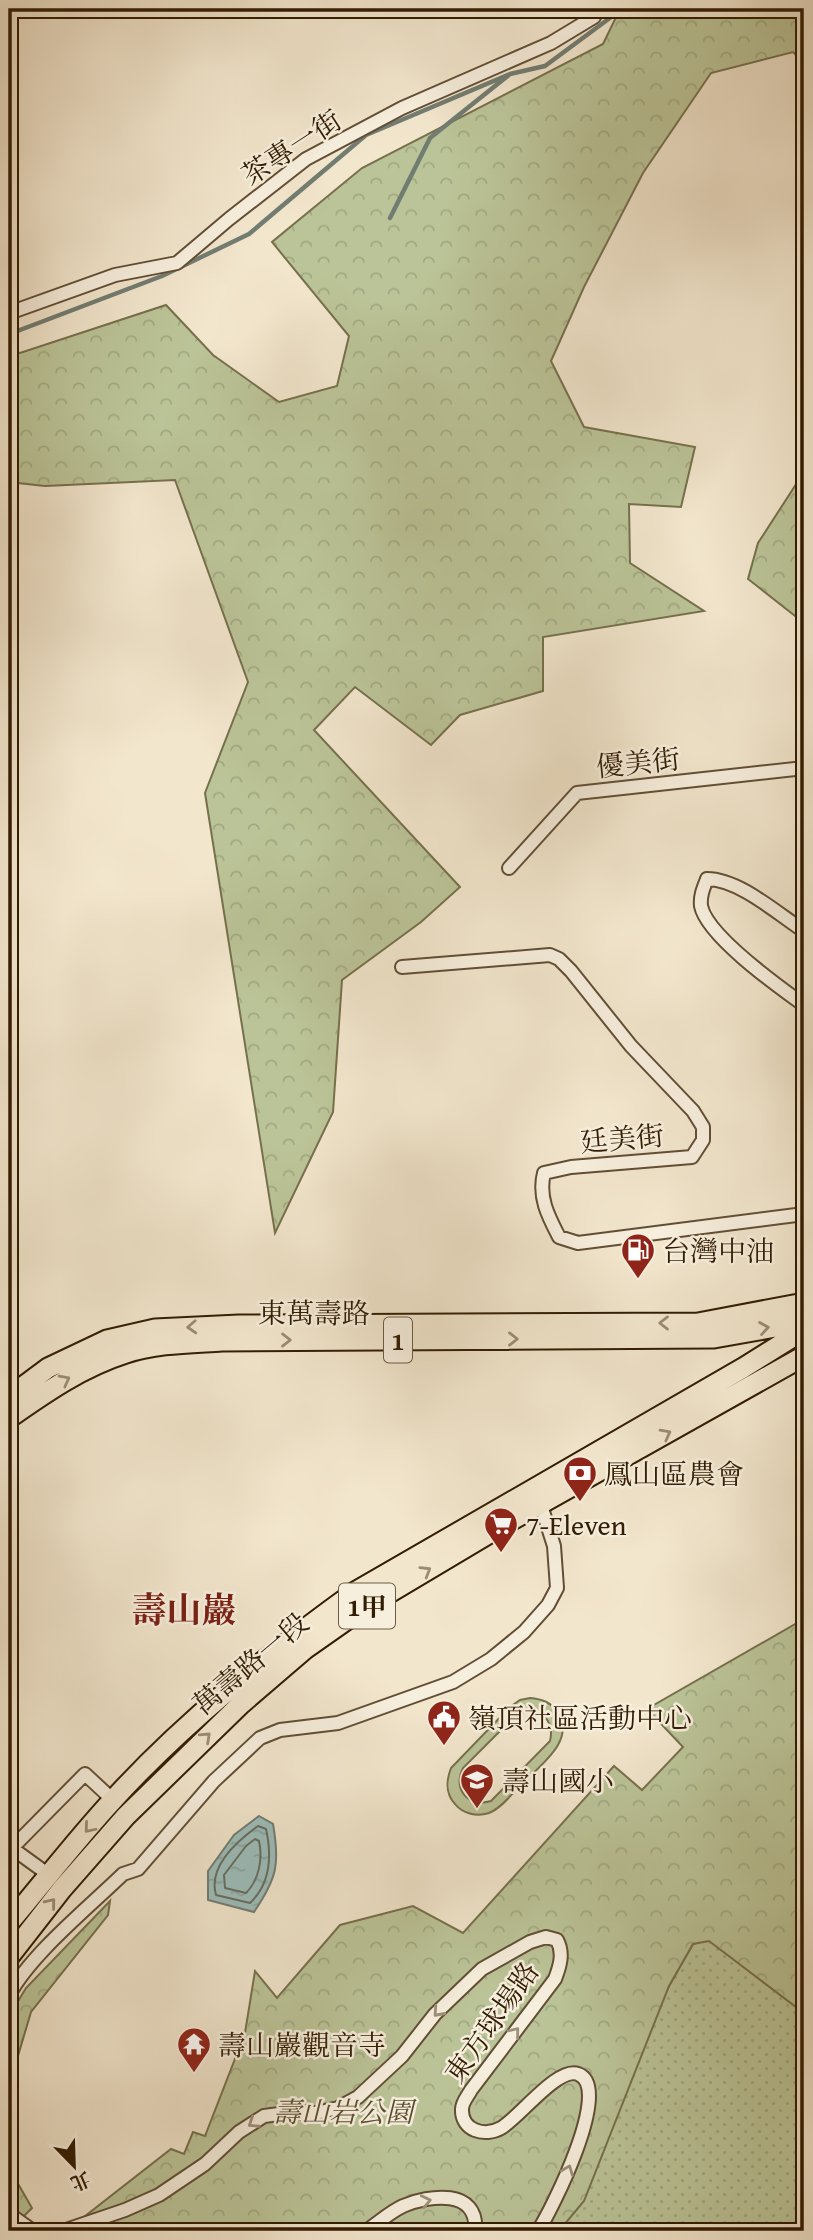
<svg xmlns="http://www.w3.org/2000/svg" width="813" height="2240" viewBox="0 0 813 2240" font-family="'Gentium Book Plus','Noto Serif TC',serif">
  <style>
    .grass { fill: url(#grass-dots); stroke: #76704d; stroke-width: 2 }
    .forest { fill: url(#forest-crowns); stroke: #76704d; stroke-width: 2 }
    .garden { fill: #bbc498; stroke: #76704d; stroke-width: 2; fill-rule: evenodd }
    .water { fill: url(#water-ripples); stroke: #727d72; stroke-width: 2 }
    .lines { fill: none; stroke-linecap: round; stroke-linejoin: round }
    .shore { stroke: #676d5f; stroke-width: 2 }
    .stream { stroke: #727d72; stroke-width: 4.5 }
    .street-casing { stroke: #624e35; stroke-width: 16 }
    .primary-casing { stroke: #321c02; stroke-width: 23 }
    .street { stroke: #f7efde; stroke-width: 12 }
    .primary { stroke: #f2e6cd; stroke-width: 19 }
    .oneway { stroke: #9c8b72 }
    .oneway2 { stroke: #9e907b }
    .labels { text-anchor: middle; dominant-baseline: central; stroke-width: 5; stroke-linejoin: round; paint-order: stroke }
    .shield { fill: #f7efde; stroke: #6d5b44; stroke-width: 2 }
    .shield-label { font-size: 26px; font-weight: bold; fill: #321c02 }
    .street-label { font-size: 28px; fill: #321c02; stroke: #f7efde }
    .poi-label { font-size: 28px; fill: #321c02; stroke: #f7efde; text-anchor: start }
    .park-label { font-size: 28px; font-style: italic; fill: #5b4e2f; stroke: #f7efde }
    .district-label { font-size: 35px; font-weight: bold; fill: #7a1f14; stroke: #f7efde }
  </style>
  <defs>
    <pattern id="grass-dots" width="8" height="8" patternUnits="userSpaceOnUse" patternTransform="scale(1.75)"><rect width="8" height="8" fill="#bbc498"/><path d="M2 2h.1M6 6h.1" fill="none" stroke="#a1a881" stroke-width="1.8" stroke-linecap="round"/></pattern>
    <pattern id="forest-crowns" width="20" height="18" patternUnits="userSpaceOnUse" patternTransform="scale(1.75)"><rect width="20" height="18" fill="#bbc498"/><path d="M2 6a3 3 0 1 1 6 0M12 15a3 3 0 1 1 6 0" fill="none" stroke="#a1a881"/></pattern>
    <pattern id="water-ripples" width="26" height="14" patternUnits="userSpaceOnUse" patternTransform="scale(1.75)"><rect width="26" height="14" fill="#9cbebc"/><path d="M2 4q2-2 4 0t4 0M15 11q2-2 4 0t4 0" fill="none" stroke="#87a3a0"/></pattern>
  </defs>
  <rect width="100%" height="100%" fill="#f2e6cd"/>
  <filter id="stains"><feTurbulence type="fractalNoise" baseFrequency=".00286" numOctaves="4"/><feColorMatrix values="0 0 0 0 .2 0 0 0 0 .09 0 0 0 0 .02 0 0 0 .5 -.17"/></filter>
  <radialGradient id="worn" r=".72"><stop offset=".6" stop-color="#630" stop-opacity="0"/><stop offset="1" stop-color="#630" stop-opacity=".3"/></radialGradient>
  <path class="grass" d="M 709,1940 L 804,2013 L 804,2231 L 559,2231 L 669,1986 L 693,1944 Z"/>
  <path class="forest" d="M 620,9 L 804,9 L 804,63 L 793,52 L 711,73 L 643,173 L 584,287 L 551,361 L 584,427 L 695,447 L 681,507 L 629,504 L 630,563 L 704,611 L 543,637 L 543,691 L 460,715 L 431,745 L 355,687 L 314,730 L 460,887 L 421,922 L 342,980 L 333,1112 L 275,1233 L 205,793 L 248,682 L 175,480 L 45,486 L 9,482 L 9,351 L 20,353 L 166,305 L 213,355 L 279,402 L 337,386 L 349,336 L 272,242 L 362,168 L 603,44 Z
    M 804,472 L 804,623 L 748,579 L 758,543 Z
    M 804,1619 L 804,2013 L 709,1941 L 693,1944 L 669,1986 L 584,2201 L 559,2231 L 66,2231 L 171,2149 L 184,2154 L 193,2132 L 205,2136 L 245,2033 L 255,1971 L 277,1998 L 340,1925 L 413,1906 L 463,1933 L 614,1766 L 642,1790 L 683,1747 L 647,1709 Z
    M 110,1901 L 108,1915 L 31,2012 L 15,2066 L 9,2125 L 9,2016 L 26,1988 Z
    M 9,2168 L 32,2208 L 9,2231 Z"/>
  <path class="garden" d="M 530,1698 C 542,1699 551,1702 558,1713 C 576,1741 539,1766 522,1784 C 512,1793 502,1808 489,1813 C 477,1817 463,1814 455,1804 C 445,1793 446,1781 451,1768 L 510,1707 L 520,1700 ZM 529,1710 C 546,1713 554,1724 550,1741 L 491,1801 C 469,1808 452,1790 463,1768 L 516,1715 Z"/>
  <path class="water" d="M 259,1816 L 273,1824 C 280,1864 277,1878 254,1912 L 208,1900 L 208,1871 L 234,1835 Z"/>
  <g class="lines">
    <path class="shore" d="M 258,1826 L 266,1829 C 272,1856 270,1884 250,1903 L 216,1895 C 208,1867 237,1841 258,1826 Z
      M 255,1839 L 259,1841 C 263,1859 259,1880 246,1893 L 225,1888 L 224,1875 L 246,1846 Z"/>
    <path class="stream" d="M 390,218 L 430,138 L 510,74 L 545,66 L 622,9
      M 9,333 L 20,330 L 162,276 L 249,234 L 366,135 L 510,74"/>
    <g class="street-casing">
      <path id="street" d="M 9,313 L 115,275 L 177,263 L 229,219 L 306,159 L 402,108 L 551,43 L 594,17 L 598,9
        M 509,868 L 577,793 L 804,768
        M 804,931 C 778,914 739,879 707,879 C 703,889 700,896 701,906 C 707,936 779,987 804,1005
        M 402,967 L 550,955 L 559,959 L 571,971 L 631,1046 L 693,1111 L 703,1127 L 703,1140 L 692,1157 L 571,1167 L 544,1173 C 538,1197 548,1216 559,1237 L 578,1243 L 804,1214
        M 804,1082 L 804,1087
        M 9,1846 L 49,1875
        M 9,1851 L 85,1774 L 113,1800
        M 9,1995 C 31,1954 88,1908 123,1874 L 138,1869 L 214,1781 L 260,1738 L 280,1730 L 338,1723 L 453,1682 L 491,1659 L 524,1632 L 548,1605 L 557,1588 L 554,1546 L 539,1499
        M 9,2214 L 33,2231
        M 63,2231 L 125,2210 L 159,2195 L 205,2164 L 239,2132 L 264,2116 L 294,2112 L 316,2113 L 338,2108 L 358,2097 L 402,2056 L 435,2014 L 482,1969 L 530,1942 L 546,1937 L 557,1940 C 564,1953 560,1966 555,1979 L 471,2090 C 468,2096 462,2102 462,2109 C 461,2131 485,2137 501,2128 C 519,2118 558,2066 578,2074 C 614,2087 551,2211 538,2231
        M 366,2231 C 378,2223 390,2212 403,2206 C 429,2195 479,2188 475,2231"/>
    </g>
    <g class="primary-casing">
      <path id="primary" d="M 9,1397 L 48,1368 L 107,1340 L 155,1329 L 239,1325 L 698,1323 L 804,1303
        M 9,1418 C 46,1392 82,1367 126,1353 C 156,1343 190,1343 222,1341 L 714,1338 L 804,1322
        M 9,1923 C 43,1883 76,1840 112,1801 C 184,1722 269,1654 355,1592 L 743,1368 L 804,1330
        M 9,1957 L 62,1889 L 126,1816 L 241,1704 L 305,1649 L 362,1609 L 503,1525 L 804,1356"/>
    </g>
    <use href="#street" class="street"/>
    <use href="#primary" class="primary"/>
  </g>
  <defs><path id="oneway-chevron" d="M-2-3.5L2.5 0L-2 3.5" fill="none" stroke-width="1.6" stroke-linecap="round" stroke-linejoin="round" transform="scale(1.75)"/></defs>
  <g class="oneway">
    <use href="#oneway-chevron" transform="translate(664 1323) rotate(180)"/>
    <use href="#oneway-chevron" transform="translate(192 1327) rotate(177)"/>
    <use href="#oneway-chevron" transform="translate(764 1328) rotate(-9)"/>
    <use href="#oneway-chevron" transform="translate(513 1339)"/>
    <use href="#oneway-chevron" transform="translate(286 1340)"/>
    <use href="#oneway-chevron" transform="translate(65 1380) rotate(-28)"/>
    <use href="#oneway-chevron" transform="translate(666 1434) rotate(-28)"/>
    <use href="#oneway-chevron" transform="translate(426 1571) rotate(-31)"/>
    <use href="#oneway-chevron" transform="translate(206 1737) rotate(-43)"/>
    <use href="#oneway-chevron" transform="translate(89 1828) rotate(130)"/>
    <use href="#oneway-chevron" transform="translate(51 1903) rotate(-51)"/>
  </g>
  <g class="oneway2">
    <use href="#oneway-chevron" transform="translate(438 2012) rotate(132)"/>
    <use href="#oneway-chevron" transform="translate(515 2032) rotate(-51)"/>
    <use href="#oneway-chevron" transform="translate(253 2123) rotate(147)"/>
    <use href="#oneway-chevron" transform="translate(568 2170) rotate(-69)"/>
    <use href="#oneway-chevron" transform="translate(426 2201) rotate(-12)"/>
  </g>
  <defs>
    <g id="fuel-pin" transform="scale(1.75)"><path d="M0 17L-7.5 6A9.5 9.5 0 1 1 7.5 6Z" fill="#8f2418" stroke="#f7efde"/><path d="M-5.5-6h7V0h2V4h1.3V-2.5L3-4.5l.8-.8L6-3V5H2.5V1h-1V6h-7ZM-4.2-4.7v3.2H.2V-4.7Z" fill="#fff"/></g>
    <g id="bank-pin" transform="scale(1.75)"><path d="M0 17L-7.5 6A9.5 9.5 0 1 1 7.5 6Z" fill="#8f2418" stroke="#f7efde"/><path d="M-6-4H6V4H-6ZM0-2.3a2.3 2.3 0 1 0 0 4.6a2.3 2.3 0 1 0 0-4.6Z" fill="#fff"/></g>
    <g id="supermarket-pin" transform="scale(1.75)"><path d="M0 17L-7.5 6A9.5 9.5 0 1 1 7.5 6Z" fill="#8f2418" stroke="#f7efde"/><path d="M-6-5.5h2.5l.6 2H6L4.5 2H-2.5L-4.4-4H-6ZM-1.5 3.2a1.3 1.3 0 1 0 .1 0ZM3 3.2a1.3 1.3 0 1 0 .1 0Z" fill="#fff"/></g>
    <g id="civic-pin" transform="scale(1.75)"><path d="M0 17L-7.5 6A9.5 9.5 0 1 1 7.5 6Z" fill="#8f2418" stroke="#f7efde"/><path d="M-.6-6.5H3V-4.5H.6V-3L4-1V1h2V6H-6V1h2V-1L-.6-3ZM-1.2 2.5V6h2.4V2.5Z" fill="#fff"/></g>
    <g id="school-pin" transform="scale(1.75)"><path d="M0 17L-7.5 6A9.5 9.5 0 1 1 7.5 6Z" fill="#8f2418" stroke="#f7efde"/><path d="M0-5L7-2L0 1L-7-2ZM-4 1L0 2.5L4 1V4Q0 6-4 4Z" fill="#fff"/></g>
    <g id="temple-pin" transform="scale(1.75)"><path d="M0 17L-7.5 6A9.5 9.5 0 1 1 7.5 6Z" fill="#8f2418" stroke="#f7efde"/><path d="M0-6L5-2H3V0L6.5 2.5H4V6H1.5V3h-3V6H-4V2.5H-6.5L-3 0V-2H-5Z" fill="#fff"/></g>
  </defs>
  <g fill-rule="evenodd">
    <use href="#fuel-pin" x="638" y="1250"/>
    <use href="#bank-pin" x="580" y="1473"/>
    <use href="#supermarket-pin" x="501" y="1524"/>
    <use href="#civic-pin" x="444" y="1717"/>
    <use href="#school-pin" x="477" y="1780"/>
    <use href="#temple-pin" x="194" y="2044"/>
  </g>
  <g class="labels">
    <g class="shield">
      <rect x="384" y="1317.5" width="28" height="45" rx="5"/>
      <rect x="339" y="1583.5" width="56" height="45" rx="5"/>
    </g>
    <g class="shield-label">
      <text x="398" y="1340">1</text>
      <text x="367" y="1606">1甲</text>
    </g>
    <g class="street-label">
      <text transform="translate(291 147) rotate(-33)">茶專一街</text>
      <text transform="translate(638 762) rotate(-6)">優美街</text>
      <text transform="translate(622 1138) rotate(-5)">廷美街</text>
      <text x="314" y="1312">東萬壽路</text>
      <text transform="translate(250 1663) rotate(-40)">萬壽路一段</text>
      <text transform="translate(491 2022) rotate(-55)">東方球場路</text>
    </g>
    <g class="poi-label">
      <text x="662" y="1250">台灣中油</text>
      <text x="604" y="1473">鳳山區農會</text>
      <text x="526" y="1524">7-Eleven</text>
      <text x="468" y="1717">嶺頂社區活動中心</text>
      <text x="502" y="1780">壽山國小</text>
      <text x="218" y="2044">壽山巖觀音寺</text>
    </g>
    <g class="park-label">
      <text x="343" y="2111">壽山岩公園</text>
    </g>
    <g class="district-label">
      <text x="184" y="1609">壽山巖</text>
    </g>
  </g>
  <rect width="813" height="2240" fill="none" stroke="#f2e6cd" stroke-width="35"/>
  <rect x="10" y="10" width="792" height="2219" fill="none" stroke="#321c02" stroke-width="3.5"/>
  <rect x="18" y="18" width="778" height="2205" fill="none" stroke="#321c02" stroke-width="2"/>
  <g transform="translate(74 2166) rotate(157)" stroke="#f7efde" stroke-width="5" paint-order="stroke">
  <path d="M0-5L12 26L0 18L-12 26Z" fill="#321c02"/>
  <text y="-10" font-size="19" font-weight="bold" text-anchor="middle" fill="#321c02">北</text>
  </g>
  <rect width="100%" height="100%" filter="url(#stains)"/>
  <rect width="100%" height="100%" fill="url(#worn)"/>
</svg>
